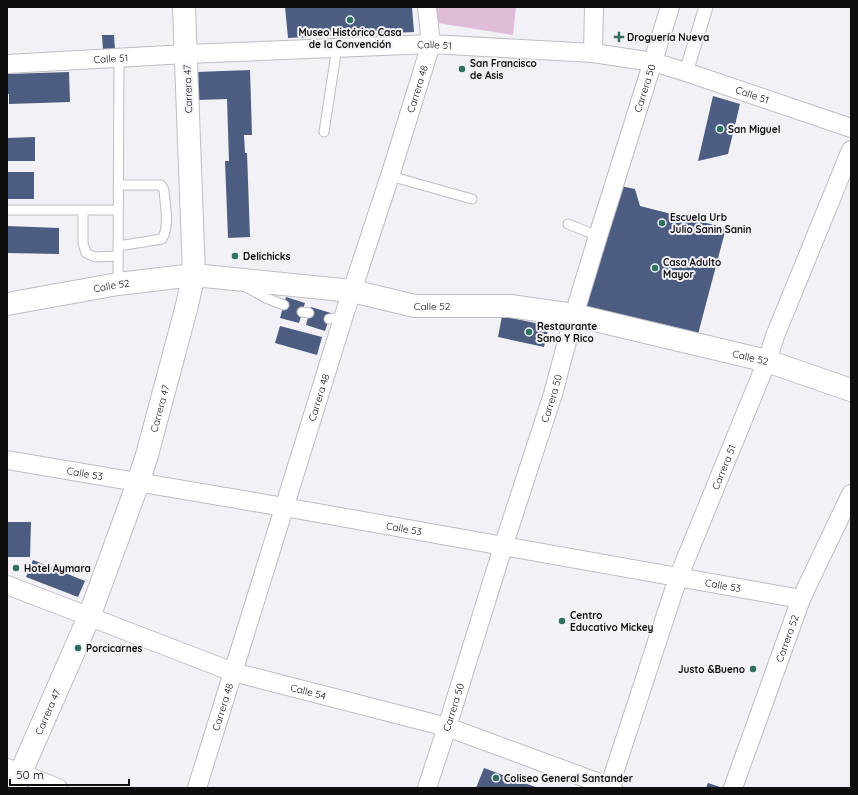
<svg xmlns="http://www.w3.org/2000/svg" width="858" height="795" viewBox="0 0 858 795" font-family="Quicksand,sans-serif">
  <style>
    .green { fill: #dfbcd7 }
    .building { fill: #4c5d81 }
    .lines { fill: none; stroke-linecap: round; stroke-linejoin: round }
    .service-casing { stroke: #bebdc3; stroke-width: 11 }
    .pedestrian-casing { stroke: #bebdc3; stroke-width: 15 }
    .minor-casing { stroke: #bebdc3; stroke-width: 20 }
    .tertiary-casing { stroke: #bebdc3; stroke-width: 24 }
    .service { stroke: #fff; stroke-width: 9 }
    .pedestrian { stroke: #fff; stroke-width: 13 }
    .minor { stroke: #fff; stroke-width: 18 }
    .tertiary { stroke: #fff; stroke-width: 22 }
    .poi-dot { fill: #30705e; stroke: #f1f1f6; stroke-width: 1.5 }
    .labels { text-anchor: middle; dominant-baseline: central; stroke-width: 4; stroke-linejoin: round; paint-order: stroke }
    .poi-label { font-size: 10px; font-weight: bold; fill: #0e0e0f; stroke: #f1f1f6; text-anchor: start }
    .street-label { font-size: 10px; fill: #0e0e0f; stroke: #f1f1f6 }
  </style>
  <rect width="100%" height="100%" fill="#f1f1f6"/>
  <path class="green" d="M 434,7 L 516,7 L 513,35 L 438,23 Z"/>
  <path class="building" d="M 285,7 L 412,7 L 414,32 L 288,38 Z
    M 102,35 L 114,35 L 115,50 L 103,51 Z
    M 250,70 L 252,135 L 244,135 L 245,153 L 247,153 L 250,237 L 228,238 L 225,161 L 229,161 L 227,99 L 198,100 L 196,72 Z
    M 69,72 L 70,102 L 9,104 L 9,94 L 7,94 L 7,74 Z
    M 713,96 L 740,104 L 728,154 L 698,161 Z
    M 35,137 L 35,161 L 7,161 L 7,138 Z
    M 7,172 L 34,172 L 34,199 L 7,199 Z
    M 620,186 L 635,189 L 640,206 L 726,228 L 697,338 L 583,308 Z
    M 7,226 L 59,228 L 59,254 L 7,253 Z
    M 286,297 L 305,303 L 299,323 L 280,318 Z
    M 311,307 L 331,313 L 325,331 L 306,325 Z
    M 502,316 L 549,326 L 544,347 L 498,337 Z
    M 280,326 L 322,337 L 317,355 L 275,343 Z
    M 7,522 L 31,522 L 30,557 L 7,557 Z
    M 33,560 L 85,581 L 78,597 L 26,577 Z
    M 484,768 L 538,788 L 476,788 Z
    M 708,783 L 723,788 L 706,788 Z"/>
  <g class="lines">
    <g class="service-casing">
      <path id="service" d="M 324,132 L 337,47
        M 390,176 L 472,199
        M 7,210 L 83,210
        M 568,224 L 598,236
        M 118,246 L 162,239 C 170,226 165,205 164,190 L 161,185 L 118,185
        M 118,256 L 95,257 L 86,253 L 83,243 L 83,210 L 118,210
        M 118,284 L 119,59
        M 246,287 L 266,298 L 284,305
        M 302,312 L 309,313
        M 329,319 L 336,318 L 344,313"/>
    </g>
    <g class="pedestrian-casing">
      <path id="pedestrian" d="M 686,72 L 706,7"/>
    </g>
    <g class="minor-casing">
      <g id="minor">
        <path d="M 593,53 L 594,7"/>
        <path id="s1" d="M 7,64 L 186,54 L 431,44 L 593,53 L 653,62 L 686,72 L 851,128"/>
        <path id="s2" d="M 7,460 L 284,507 L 801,599"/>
        <path id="s3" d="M 7,585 L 233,672 L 447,727 L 613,788"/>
        <path d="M 7,768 L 58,788"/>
        <path id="s4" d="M 197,788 L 345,312 L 390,176 L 431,44 L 427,7"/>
        <path id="s5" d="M 427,788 L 447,727 L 503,547 L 553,394 L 574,315 L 598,236 L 670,7"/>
        <path id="s6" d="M 609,788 L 678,578 L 767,361 L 775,336 L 851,150"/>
        <path id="s7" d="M 733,788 L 801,599 L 851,494"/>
      </g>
    </g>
    <g class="tertiary-casing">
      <g id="tertiary">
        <path id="s8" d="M 7,304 L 118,284 L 194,275 L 352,291 L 415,306 L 510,306 L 574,315 L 767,361 L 851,390"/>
        <path id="s9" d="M 14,788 L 89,617 L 138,483 L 147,455 L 185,313 L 194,275 L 184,7"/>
      </g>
    </g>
    <use href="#service" class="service"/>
    <use href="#pedestrian" class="pedestrian"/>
    <use href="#minor" class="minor"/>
    <use href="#tertiary" class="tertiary"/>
  </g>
  <g class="poi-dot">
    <circle cx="350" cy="20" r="4"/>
    <path d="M617 31h4v4h4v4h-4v4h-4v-4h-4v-4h4z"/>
    <circle cx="462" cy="69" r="4"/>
    <circle cx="720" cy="129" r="4"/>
    <circle cx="662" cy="223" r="4"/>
    <circle cx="235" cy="256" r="4"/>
    <circle cx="655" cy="268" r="4"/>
    <circle cx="529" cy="332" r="4"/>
    <circle cx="16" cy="568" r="4"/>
    <circle cx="562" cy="621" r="4"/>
    <circle cx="78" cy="648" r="4"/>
    <circle cx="753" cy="669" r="4"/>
    <circle cx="496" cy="778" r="4"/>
  </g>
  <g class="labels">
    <g class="poi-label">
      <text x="350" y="32" text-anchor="middle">Museo Histórico Casa<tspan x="350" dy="12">de la Convención</tspan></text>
      <text x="627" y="37">Droguería Nueva</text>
      <text x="470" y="63">San Francisco<tspan x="470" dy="12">de Asis</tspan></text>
      <text x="728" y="129">San Miguel</text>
      <text x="670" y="217">Escuela Urb<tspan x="670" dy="12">Julio Sanin Sanin</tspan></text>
      <text x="243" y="256">Delichicks</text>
      <text x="663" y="262">Casa Adulto<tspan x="663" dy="12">Mayor</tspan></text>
      <text x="537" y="326">Restaurante<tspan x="537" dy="12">Sano Y Rico</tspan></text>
      <text x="24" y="568">Hotel Aymara</text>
      <text x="570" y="615">Centro<tspan x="570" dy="12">Educativo Mickey</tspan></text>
      <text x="86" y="648">Porcicarnes</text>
      <text x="745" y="669" text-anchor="end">Justo &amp;Bueno</text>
      <text x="504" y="778">Coliseo General Santander</text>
    </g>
    <g class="street-label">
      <text stroke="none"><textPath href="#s1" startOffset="428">Calle 51</textPath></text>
      <text stroke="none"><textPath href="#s1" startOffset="104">Calle 51</textPath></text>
      <text stroke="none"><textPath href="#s5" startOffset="733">Carrera 50</textPath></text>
      <text transform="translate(188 89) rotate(-92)">Carrera 47</text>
      <text stroke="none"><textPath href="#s4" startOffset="733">Carrera 48</textPath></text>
      <text stroke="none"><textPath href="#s1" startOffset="752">Calle 51</textPath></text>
      <text stroke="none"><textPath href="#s8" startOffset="106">Calle 52</textPath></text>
      <text stroke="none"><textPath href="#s8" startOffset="430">Calle 52</textPath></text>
      <text stroke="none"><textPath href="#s8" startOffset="754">Calle 52</textPath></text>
      <text stroke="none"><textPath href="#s4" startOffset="409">Carrera 48</textPath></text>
      <text stroke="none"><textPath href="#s5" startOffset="409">Carrera 50</textPath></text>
      <text stroke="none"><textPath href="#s9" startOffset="407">Carrera 47</textPath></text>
      <text stroke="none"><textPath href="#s6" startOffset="341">Carrera 51</textPath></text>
      <text stroke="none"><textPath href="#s2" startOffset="79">Calle 53</textPath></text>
      <text stroke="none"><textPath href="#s2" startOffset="403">Calle 53</textPath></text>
      <text stroke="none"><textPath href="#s2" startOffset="727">Calle 53</textPath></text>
      <text stroke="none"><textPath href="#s7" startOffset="159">Carrera 52</textPath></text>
      <text stroke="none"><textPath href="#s3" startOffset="320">Calle 54</textPath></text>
      <text stroke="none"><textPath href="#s4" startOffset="85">Carrera 48</textPath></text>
      <text stroke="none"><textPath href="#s5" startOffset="85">Carrera 50</textPath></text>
      <text stroke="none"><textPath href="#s9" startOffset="83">Carrera 47</textPath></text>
    </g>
  </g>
  <rect width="858" height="795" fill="none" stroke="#0e0e0f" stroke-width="16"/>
  <path d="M10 779v6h119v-6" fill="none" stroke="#0e0e0f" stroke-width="2"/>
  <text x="16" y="779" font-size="12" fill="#0e0e0f" stroke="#f1f1f6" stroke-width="3" paint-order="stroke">50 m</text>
</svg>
